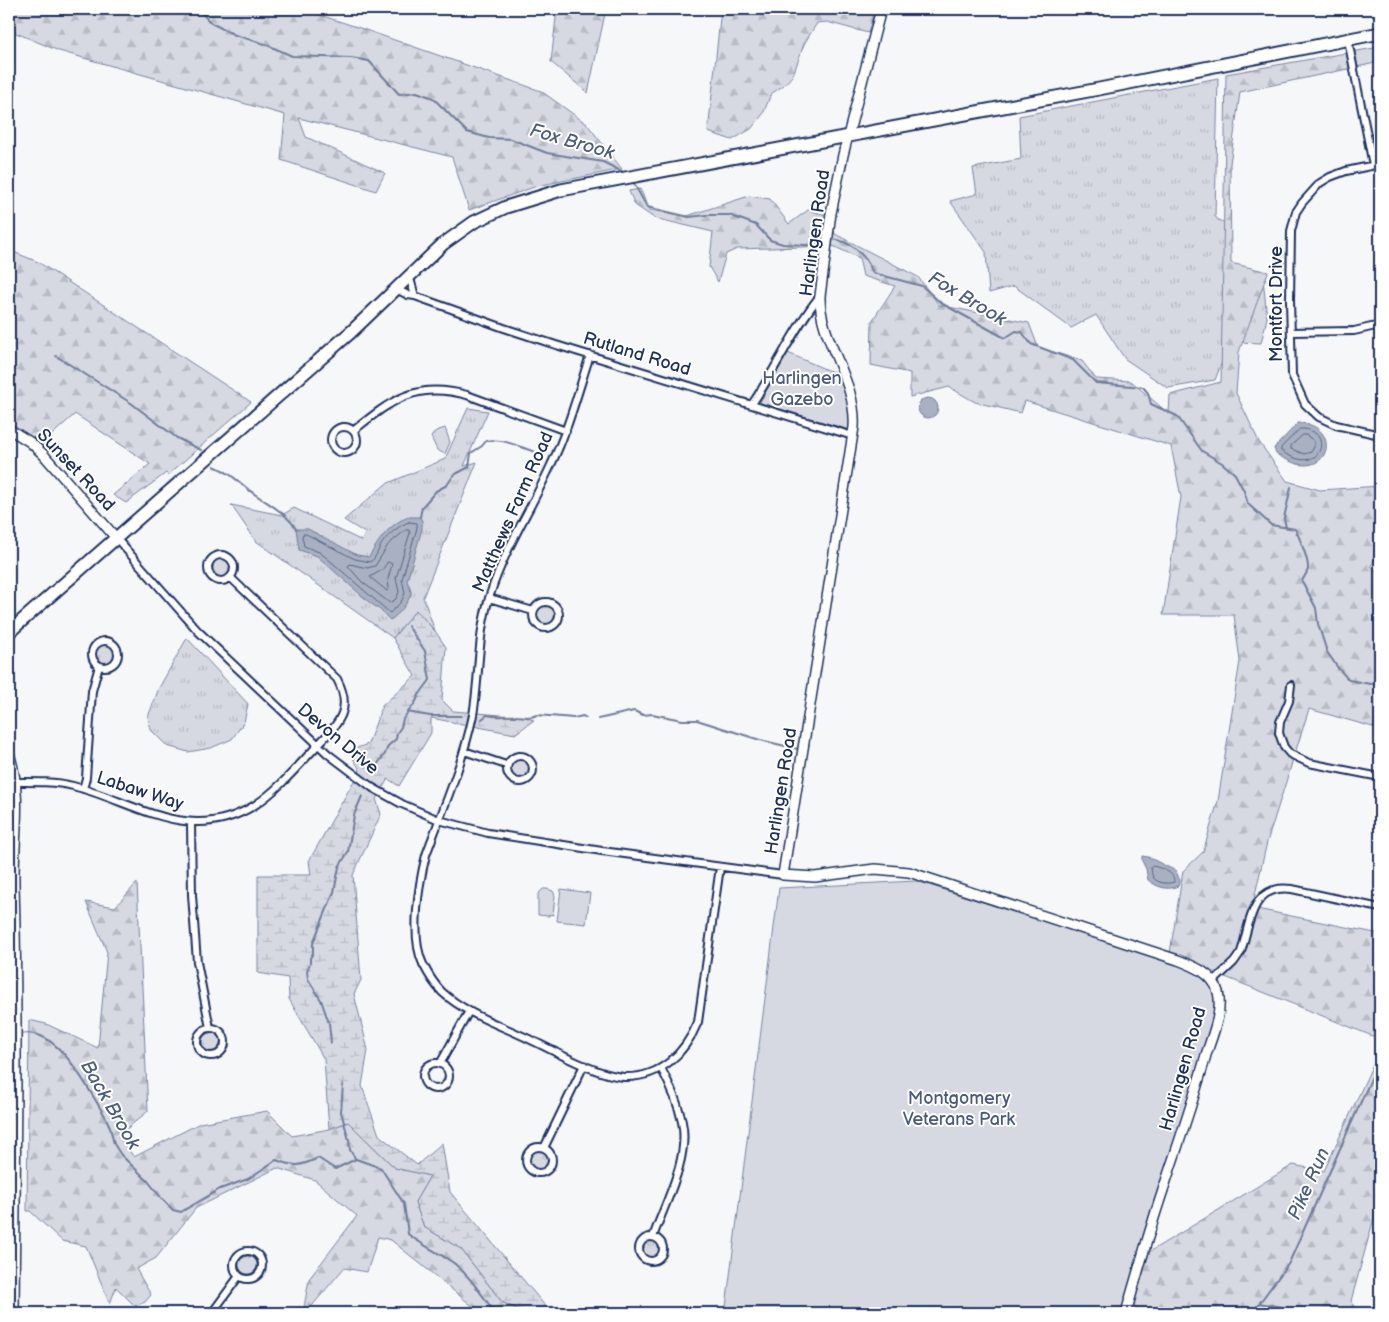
<svg xmlns="http://www.w3.org/2000/svg" width="1389" height="1322" viewBox="0 0 1389 1322" font-family="'Balsamiq Sans',sans-serif">
  <style>
    .grass { fill: url(#grass-tufts); stroke: #7884a0 }
    .forest { fill: url(#forest-firs); stroke: #7884a0 }
    .wetland { fill: url(#wetland-marsh); stroke: #7884a0 }
    .park { fill: #d6d9e2; stroke: #7884a0 }
    .water { fill: #a9b0c1; stroke: #707c99 }
    .lines { fill: none; stroke-linecap: round; stroke-linejoin: round }
    .shore { stroke: #546386; stroke-width: 1 }
    .stream { stroke: #707c99; stroke-width: 2 }
    .street-casing { stroke: #1b2f5e; stroke-width: 10 }
    .secondary-casing { stroke: #1b2f5e; stroke-width: 12 }
    .highway-casing { stroke: #1b2f5e; stroke-width: 15 }
    .street { stroke: #fff; stroke-width: 6 }
    .secondary { stroke: #fff; stroke-width: 9 }
    .highway { stroke: #fff; stroke-width: 11 }
    .labels { text-anchor: middle; dominant-baseline: central; stroke-width: 4; stroke-linejoin: round; paint-order: stroke }
    .street-label { font-size: 18px; fill: #1b2f5e; stroke: #fff }
    .park-label { font-size: 18px; fill: #4a5a7f; stroke: #fff }
    .water-label { font-size: 19px; font-style: italic; fill: #4d5c81; stroke: #fff }
  </style>
  <defs>
    <pattern id="grass-tufts" width="24" height="20" patternUnits="userSpaceOnUse" patternTransform="scale(1.25)"><rect width="24" height="20" fill="#d6d9e2"/><path d="M3 7l-1-3M5 7V3M7 7l1-3M15 17l-1-3M17 17v-4M19 17l1-3" fill="none" stroke="#b7bbc4"/></pattern>
    <pattern id="forest-firs" width="22" height="20" patternUnits="userSpaceOnUse" patternTransform="scale(1.25)"><rect width="22" height="20" fill="#d6d9e2"/><path d="M5 1l3.5 6h-7zM16 11l3.5 6h-7z" fill="#b7bbc4"/></pattern>
    <pattern id="wetland-marsh" width="20" height="14" patternUnits="userSpaceOnUse" patternTransform="scale(1.25)"><rect width="20" height="14" fill="#d6d9e2"/><path d="M1 5h8M5 5V1M11 12h8M15 12V8" fill="none" stroke="#b7bbc4"/></pattern>
  </defs>
  <rect width="100%" height="100%" fill="#f6f7f9"/>
  <filter id="ink" filterUnits="userSpaceOnUse"><feTurbulence type="fractalNoise" baseFrequency=".02" numOctaves="2"/><feDisplacementMap in="SourceGraphic" scale="10" xChannelSelector="R" yChannelSelector="G"/><feConvolveMatrix kernelMatrix="1 2 1 2 8 2 1 2 1" color-interpolation-filters="sRGB"/></filter>
  <g filter="url(#ink)">
    <path class="grass" d="M 1218,78 L 1215,217 L 1227,226 L 1229,270 L 1263,278 L 1267,318 L 1261,343 L 1238,342 L 1225,354 L 1215,380 L 1168,388 L 1125,359 L 1096,315 L 1071,328 L 1014,286 L 989,293 L 986,252 L 950,201 L 977,194 L 973,168 L 1021,159 L 1019,116 Z
      M 468,408 L 488,411 L 464,466 L 477,462 L 423,597 L 435,631 L 416,610 L 393,638 L 256,541 L 231,505 L 282,515 L 294,508 L 362,541 L 365,533 L 344,520 L 386,484 L 445,459 Z
      M213 567a10 10 0 1 1 20 0a10 10 0 1 1-20 0Z
      M536 614a10 10 0 1 1 20 0a10 10 0 1 1-20 0Z
      M 187,638 L 248,704 L 244,722 L 232,739 L 211,748 L 188,752 L 167,746 L 151,730 L 148,717 L 159,688 Z
      M95 653a10 10 0 1 1 20 0a10 10 0 1 1-20 0Z
      M510 768a10 10 0 1 1 20 0a10 10 0 1 1-20 0Z
      M202 1042a10 10 0 1 1 20 0a10 10 0 1 1-20 0Z
      M529 1159a10 10 0 1 1 20 0a10 10 0 1 1-20 0Z
      M642 1248a9 9 0 1 1 18 0a9 9 0 1 1-18 0Z
      M239 1265a9 9 0 1 1 18 0a9 9 0 1 1-18 0Z"/>
    <path class="forest" d="M 9,9 L 304,10 L 357,27 L 541,91 L 587,124 L 622,169 L 537,186 L 469,210 L 452,157 L 299,118 L 306,137 L 385,173 L 376,191 L 281,160 L 285,115 L 59,51 L 9,30 Z
      M 557,9 L 606,9 L 588,93 L 551,62 Z
      M 721,9 L 875,9 L 868,33 L 827,22 L 817,23 L 804,44 L 793,75 L 784,85 L 771,94 L 763,114 L 751,129 L 732,140 L 708,132 Z
      M 1380,47 L 1380,62 L 1240,92 L 1230,164 L 1231,263 L 1268,272 L 1239,352 L 1236,393 L 1259,442 L 1287,481 L 1320,490 L 1380,486 L 1380,550 L 1371,566 L 1380,575 L 1380,729 L 1309,709 L 1267,842 L 1252,908 L 1380,934 L 1380,1039 L 1213,972 L 1181,957 L 1170,953 L 1183,871 L 1203,852 L 1218,801 L 1240,661 L 1234,615 L 1163,615 L 1181,497 L 1171,446 L 1025,401 L 1021,413 L 975,402 L 949,387 L 910,397 L 910,373 L 871,365 L 872,321 L 895,286 L 863,276 L 859,258 L 833,246 L 737,249 L 726,254 L 718,282 L 709,267 L 713,232 L 654,218 L 635,205 L 629,191 L 640,189 L 650,210 L 687,216 L 749,196 L 770,199 L 789,224 L 808,210 L 830,216 L 835,234 L 918,277 L 939,305 L 1029,323 L 1038,347 L 1082,361 L 1096,379 L 1131,381 L 1169,414 L 1170,395 L 1221,382 L 1226,74 Z
      M 9,250 L 38,262 L 251,402 L 168,475 L 166,473 L 126,503 L 113,495 L 150,464 L 75,414 L 35,450 L 9,434 Z
      M 137,883 L 148,1111 L 118,1136 L 134,1157 L 200,1123 L 267,1111 L 292,1136 L 329,1129 L 348,1122 L 395,1168 L 430,1176 L 415,1202 L 424,1227 L 461,1249 L 502,1302 L 525,1313 L 481,1313 L 391,1240 L 378,1237 L 367,1272 L 344,1268 L 306,1313 L 303,1313 L 309,1279 L 357,1216 L 315,1180 L 277,1168 L 196,1208 L 156,1258 L 136,1269 L 151,1295 L 145,1302 L 135,1306 L 116,1287 L 110,1304 L 86,1246 L 62,1241 L 30,1211 L 27,1211 L 29,1020 L 46,1024 L 98,1048 L 107,952 L 86,902 L 115,907 Z
      M 1380,1049 L 1380,1203 L 1377,1207 L 1351,1301 L 1360,1313 L 1131,1313 L 1149,1252 L 1293,1165 L 1324,1171 Z"/>
    <path class="wetland" d="M 416,610 L 435,631 L 446,647 L 442,700 L 453,711 L 525,717 L 534,720 L 515,734 L 431,718 L 431,733 L 399,786 L 388,779 L 376,799 L 381,814 L 353,875 L 361,980 L 354,994 L 368,1050 L 362,1086 L 379,1135 L 417,1165 L 442,1143 L 450,1192 L 551,1313 L 525,1313 L 502,1302 L 461,1249 L 424,1227 L 415,1202 L 430,1176 L 395,1168 L 348,1122 L 329,1129 L 324,1059 L 289,999 L 288,978 L 258,973 L 258,875 L 311,875 L 309,861 L 360,770 L 349,751 L 368,744 L 382,706 L 415,676 L 393,638 Z"/>
    <path class="park" d="M 788,353 L 827,370 L 839,373 L 849,399 L 850,430 L 761,404 L 760,402 Z
      M 445,428 L 450,442 L 445,454 L 437,450 L 431,437 L 436,431 Z
      M 916,881 L 1177,963 C 1193,971 1212,978 1214,998 C 1216,1017 1204,1045 1199,1064 C 1176,1146 1145,1225 1123,1307 L 1119,1313 L 935,1313 L 916,1309 L 904,1313 L 728,1313 L 726,1307 L 779,888 Z
      M 543,889 L 547,889 L 553,891 L 555,896 L 553,915 L 550,914 L 549,916 L 538,915 L 538,894 Z
      M 561,889 L 590,893 L 586,924 L 557,921 Z"/>
    <path class="water" d="M918 408a10 10 0 1 1 20 0a10 10 0 1 1-20 0Z
      M 1298,423 C 1335,423 1334,465 1305,465 C 1295,465 1285,459 1276,454 L 1274,448 Z
      M 408,517 L 420,517 L 422,521 L 422,529 L 407,581 C 409,585 411,589 411,593 C 409,602 398,616 390,620 L 379,609 L 370,603 L 324,562 L 317,556 L 299,550 L 296,529 L 308,529 L 357,555 L 369,557 C 379,540 389,524 408,517 Z
      M 1142,856 L 1148,857 L 1176,871 L 1180,881 L 1178,886 C 1167,891 1157,887 1148,880 L 1146,869 L 1142,861 Z"/>
    <g class="lines">
      <path class="shore" d="M 1300,429 C 1335,427 1324,480 1281,451 L 1281,448 Z
        M 1303,435 L 1306,435 L 1314,441 L 1314,447 L 1311,452 L 1304,454 L 1291,449 L 1291,446 Z
        M 409,522 L 417,523 L 417,528 L 402,579 L 405,593 L 401,602 L 390,613 L 327,558 L 319,552 L 304,546 L 302,536 L 303,534 L 306,534 L 355,559 L 370,562 C 377,558 378,548 383,542 C 389,534 400,525 409,522 Z
        M 406,530 L 409,530 L 410,533 L 396,578 L 399,592 L 396,599 L 390,603 L 362,582 L 348,566 L 350,564 L 367,568 L 375,566 L 388,545 Z
        M 388,562 L 392,564 L 388,579 L 389,589 L 387,591 L 370,577 L 382,570 Z
        M 1153,866 C 1161,868 1175,872 1174,882 C 1169,884 1157,884 1153,877 C 1151,874 1152,871 1151,868 Z"/>
      <path class="stream" d="M 198,9 L 211,23 L 235,35 L 265,44 L 292,56 L 351,58 L 369,61 L 399,94 L 417,92 L 433,98 L 467,132 L 489,138 L 511,139 L 547,153 L 603,162 L 625,173
        M 632,180 L 647,207 L 689,217 L 707,215 L 729,215 L 756,225 L 770,240 L 783,244 L 808,245 L 821,238 L 824,238
        M 832,239 C 851,241 866,255 873,273 L 922,286 L 941,303 L 1005,338 L 1016,331 L 1022,332 L 1031,344 L 1073,360 L 1096,383 L 1143,387 L 1148,393 L 1151,404 L 1177,416 L 1202,451 L 1222,463 L 1235,474 L 1244,491 L 1248,504 L 1271,525 L 1295,529 C 1299,536 1309,561 1308,569 C 1307,573 1304,577 1302,581 L 1316,608 L 1318,624 L 1327,652 L 1338,668 L 1349,680 L 1370,684 L 1380,684
        M 56,356 L 131,403 L 177,438 L 201,450
        M 214,466 C 233,474 238,482 253,493 C 267,503 287,513 296,529
        M 420,517 L 422,507 L 436,491 L 447,485 L 454,475 L 469,467 L 471,453 L 482,446 L 486,441 C 500,437 522,448 536,452
        M 1286,528 L 1284,518 L 1291,487
        M 1380,654 L 1378,657 L 1380,664
        M 407,712 L 430,716 L 461,716
        M 482,719 L 487,715 C 500,718 504,715 516,716 C 525,716 529,719 537,715 L 574,718 L 583,716 L 586,718
        M 598,719 L 634,711 L 643,715 L 652,714 L 682,720 L 697,720 L 760,740 L 798,749
        M 371,773 L 385,754 L 388,746 L 396,739 L 397,733 L 401,727 L 403,719 L 415,703 L 419,695 L 430,680 L 425,651 L 408,626
        M 19,1034 C 25,1033 32,1033 38,1035 C 66,1044 90,1092 105,1116 L 110,1127 L 114,1144 L 121,1155 L 148,1181 L 162,1199 L 173,1210 L 181,1212 L 220,1189 L 248,1179 L 276,1160 C 296,1167 299,1167 318,1158 L 335,1169 L 356,1159 L 381,1168 L 404,1204 L 408,1234 C 423,1246 440,1253 455,1264 C 471,1278 483,1296 495,1313
        M 331,1043 L 329,1023 L 321,1000 L 308,979 L 307,971 L 310,963 L 310,958 L 313,953 L 313,943 L 334,892 L 339,867 L 348,852 L 354,815 L 362,796
        M 343,1084 L 341,1112 L 349,1140 L 350,1150 L 355,1158
        M 1260,1303 C 1273,1306 1286,1307 1299,1311 L 1300,1313
        M 1252,1313 L 1289,1263 L 1380,1059"/>
      <g class="street-casing">
        <path id="street" d="M 1348,40 L 1373,165
          M 1380,164 L 1346,171 L 1330,177 L 1320,183 L 1302,203 L 1296,212 L 1291,231 L 1290,300 L 1292,375 L 1305,404 L 1319,417 L 1336,425 L 1380,435
          M 409,275 L 415,296
          M 396,289 L 408,295 L 415,296 L 504,328 L 556,345 L 853,436
          M 1291,332 L 1354,331 L 1380,325
          M 590,355 C 578,392 568,430 551,465 C 531,509 504,550 490,595 C 477,634 480,675 473,715 C 463,763 443,809 426,855 C 419,883 410,937 423,964 C 428,974 434,984 442,992 C 466,1014 500,1025 529,1039 C 555,1051 595,1075 624,1077 C 661,1078 685,1053 698,1022 L 720,867
          M 752,404 C 776,369 793,329 820,296
          M331 440a13 13 0 1 1 26 0a13 13 0 1 1-26 0Z
          M 353,431 C 392,400 415,381 467,395 L 566,431
          M 116,538 L 198,631 L 328,754 L 373,788 L 402,804 L 439,820 L 488,833 L 602,851 L 783,875
          M208 568a13 13 0 1 1 26 0a13 13 0 1 1-26 0Z
          M 489,598 L 533,611
          M533 615a13 13 0 1 1 26 0a13 13 0 1 1-26 0Z
          M92 654a13 13 0 1 1 26 0a13 13 0 1 1-26 0Z
          M 1291,685 L 1289,701 L 1280,722 L 1279,733 L 1284,747 L 1290,754 L 1309,763 L 1380,777
          M 464,751 L 506,765
          M507 769a13 13 0 1 1 26 0a13 13 0 1 1-26 0Z
          M 9,782 C 30,782 52,781 73,786 C 136,802 190,846 255,805 C 278,790 297,767 316,747 C 337,724 354,711 337,679 L 231,578
          M 83,789 L 86,778 L 92,691 L 99,666
          M 191,823 L 192,895 L 197,962 L 210,1028
          M 1214,981 L 1234,962 L 1241,952 C 1250,924 1251,883 1292,889 L 1380,908
          M197 1042a14 14 0 1 1 28 0a14 14 0 1 1-28 0Z
          M423 1076a13 13 0 1 1 26 0a13 13 0 1 1-26 0Z
          M 440,1064 L 469,1011
          M526 1160a13 13 0 1 1 26 0a13 13 0 1 1-26 0Z
          M 544,1148 L 584,1065
          M639 1249a12 12 0 1 1 24 0a12 12 0 1 1-24 0Z
          M 653,1237 C 665,1203 690,1158 682,1122 C 678,1102 670,1085 661,1068
          M234 1265a14 14 0 1 1 28 0a14 14 0 1 1-28 0Z
          M 212,1313 L 239,1276"/>
      </g>
      <g class="secondary-casing">
        <path id="secondary" d="M 881,9 L 843,155 L 831,213 L 820,296 C 819,341 857,379 854,427 L 783,875 L 815,877 L 875,869 L 909,872 L 1178,960 C 1194,966 1214,974 1218,992 C 1223,1012 1212,1036 1206,1055 C 1191,1110 1171,1164 1154,1218 C 1144,1250 1135,1281 1126,1313
          M 9,429 L 30,442 L 43,454 L 116,538
          M 9,753 C 23,796 13,840 14,884 C 18,1027 15,1170 14,1313"/>
      </g>
      <g class="highway-casing">
        <path id="highway" d="M 9,632 L 351,332 L 443,244 L 474,222 L 506,207 L 561,190 L 1099,89 L 1380,33"/>
      </g>
      <use href="#street" class="street"/>
      <use href="#secondary" class="secondary"/>
      <use href="#highway" class="highway"/>
    </g>
  </g>
  <g class="labels">
    <g class="street-label">
      <text transform="translate(815 233) rotate(-82)">Harlingen Road</text>
      <text transform="translate(1276 304) rotate(-90)">Montfort Drive</text>
      <text transform="translate(637 354) rotate(17)">Rutland Road</text>
      <text transform="translate(76 470) rotate(47)">Sunset Road</text>
      <text transform="translate(513 512) rotate(-66)">Matthews Farm Road</text>
      <text transform="translate(338 739) rotate(40)">Devon Drive</text>
      <text transform="translate(140 791) rotate(18)">Labaw Way</text>
      <text transform="translate(781 791) rotate(-81)">Harlingen Road</text>
      <text transform="translate(1183 1069) rotate(-74)">Harlingen Road</text>
    </g>
    <g class="park-label">
      <text x="802" y="378">Harlingen<tspan x="802" dy="21">Gazebo</tspan></text>
      <text x="959" y="1098">Montgomery<tspan x="959" dy="21">Veterans Park</tspan></text>
    </g>
    <g class="water-label">
      <text transform="translate(572 142) rotate(16)">Fox Brook</text>
      <text transform="translate(967 299) rotate(31)">Fox Brook</text>
      <text transform="translate(110 1105) rotate(60)">Back Brook</text>
      <text transform="translate(1309 1184) rotate(-66)">Pike Run</text>
    </g>
  </g>
  <rect width="1389" height="1322" fill="none" stroke="#fff" stroke-width="30"/>
  <rect x="15" y="15" width="1359" height="1292" fill="none" stroke="#1b2f5e" stroke-width="2" filter="url(#ink)"/>
</svg>
